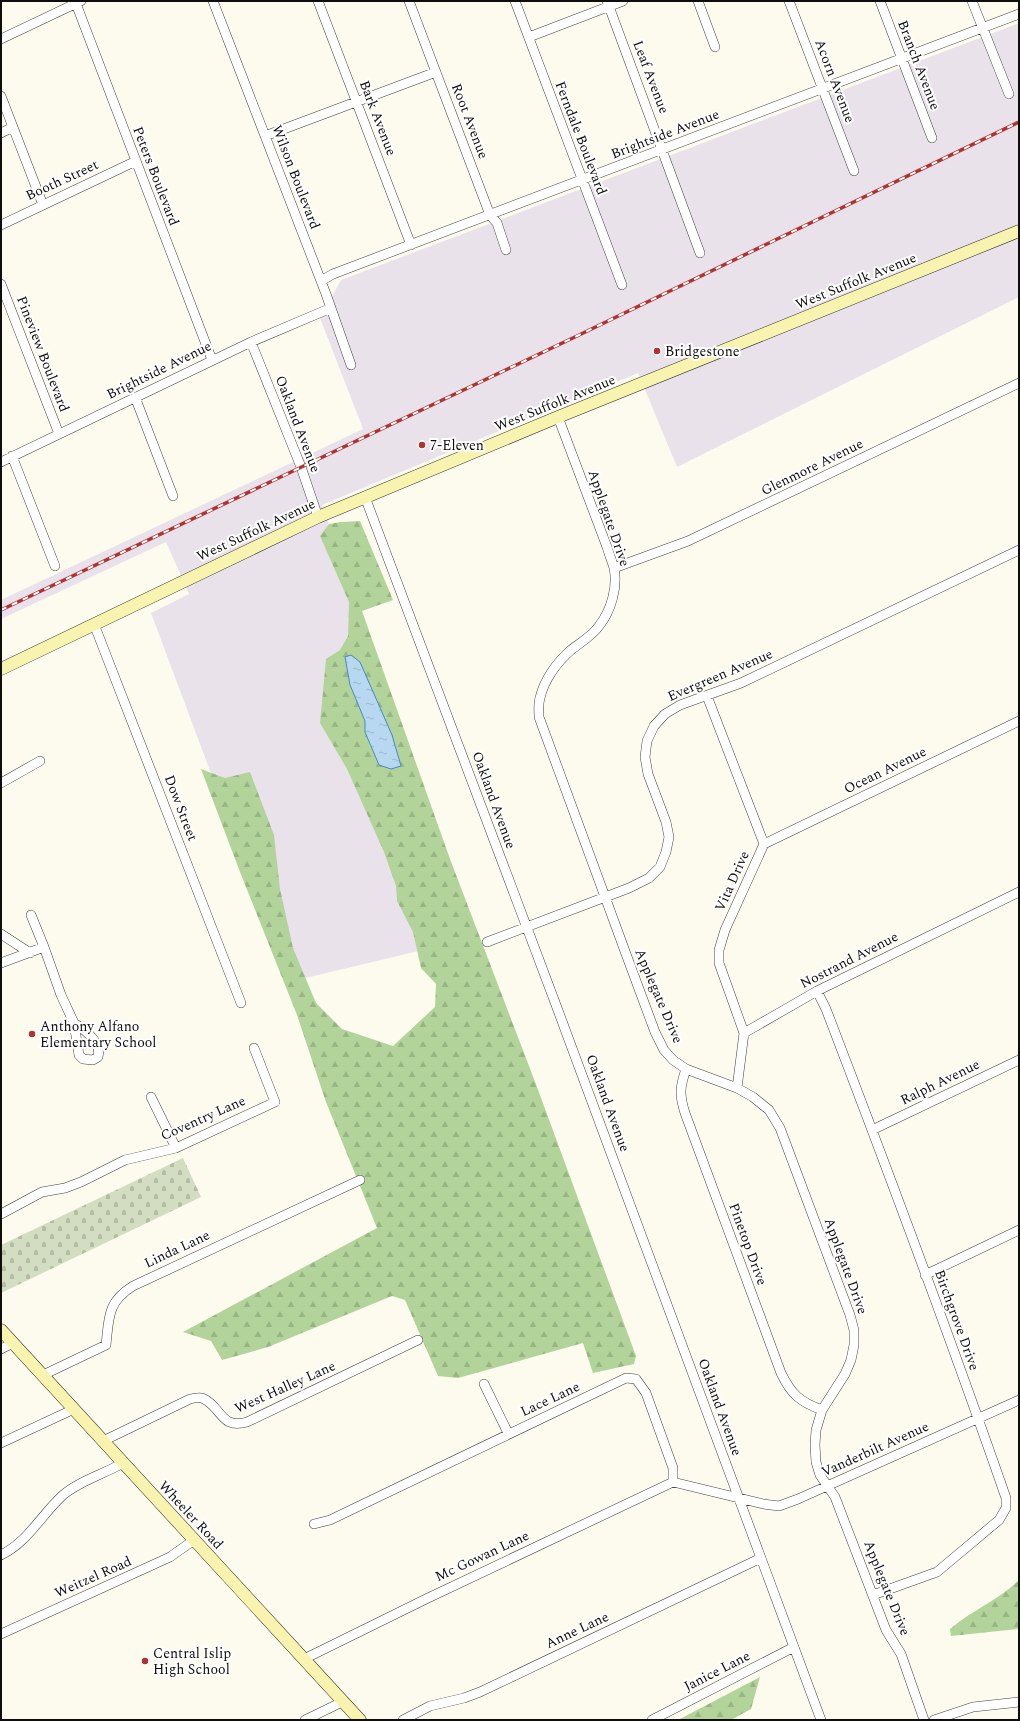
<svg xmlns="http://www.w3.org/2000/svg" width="1020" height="1721" viewBox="0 0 1020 1721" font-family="Spectral,serif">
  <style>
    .industrial { fill: #eae2eb }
    .forest { fill: url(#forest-firs); fill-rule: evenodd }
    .cemetery { fill: url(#cemetery-stones) }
    .water { fill: url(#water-ripples); stroke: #4589c1 }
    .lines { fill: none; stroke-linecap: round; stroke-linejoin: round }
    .street-casing { stroke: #404040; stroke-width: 10 }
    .secondary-casing { stroke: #2f2f2f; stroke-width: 13 }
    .street { stroke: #fff; stroke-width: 9 }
    .secondary { stroke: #f8f3af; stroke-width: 12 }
    .rail-casing { stroke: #b03231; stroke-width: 3.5 }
    .rail { stroke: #fff; stroke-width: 2; stroke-dasharray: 6; stroke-linecap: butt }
    .poi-dot { fill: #b03231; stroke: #fff; stroke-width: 1.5 }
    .labels { text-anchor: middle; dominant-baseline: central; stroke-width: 4; stroke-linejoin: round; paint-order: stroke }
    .street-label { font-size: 14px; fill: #0d0d0d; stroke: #fff }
    .poi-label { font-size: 14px; fill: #0d0d0d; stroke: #fff; text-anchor: start }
  </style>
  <defs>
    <pattern id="forest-firs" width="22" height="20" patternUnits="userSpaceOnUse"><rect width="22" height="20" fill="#b2d49b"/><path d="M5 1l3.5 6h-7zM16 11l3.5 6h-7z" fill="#98b584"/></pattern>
    <pattern id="cemetery-stones" width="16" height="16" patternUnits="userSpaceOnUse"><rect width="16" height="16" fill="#d3ddc1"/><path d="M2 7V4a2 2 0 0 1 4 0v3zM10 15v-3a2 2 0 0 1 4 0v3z" fill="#b4bca5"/></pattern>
    <pattern id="water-ripples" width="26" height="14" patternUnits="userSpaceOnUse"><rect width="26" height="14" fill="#b7d8f0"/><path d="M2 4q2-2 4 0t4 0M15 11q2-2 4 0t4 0" fill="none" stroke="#9cb8cd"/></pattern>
  </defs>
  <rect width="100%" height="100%" fill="#fdfbee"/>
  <path class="industrial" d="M 1019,23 L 1019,297 L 677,467 L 638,373 L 322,505 L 374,650 L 431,948 L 289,982 L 151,613 L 189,594 L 166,542 L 1,619 L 1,600 L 363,429 L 320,318 L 341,280 Z"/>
  <path class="forest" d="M 360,521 L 393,600 L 362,611 L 450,859 L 537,1087 L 636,1356 L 634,1364 L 593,1373 L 583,1343 L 458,1378 L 438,1376 L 405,1300 L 392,1296 L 268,1347 L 222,1360 L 211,1341 L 183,1332 L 377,1228 L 326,1102 L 297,1015 L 240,872 L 201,769 L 225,778 L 250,772 L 274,835 L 280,889 L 293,948 L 316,1003 L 342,1029 L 393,1046 L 435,1007 L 436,984 L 421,968 L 413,932 L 397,901 L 396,886 L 384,852 L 347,769 L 320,723 L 326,659 L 340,650 L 348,636 L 349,602 L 320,536 L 329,524 L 341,522 ZM 346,657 L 379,765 L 365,732 L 365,721 L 350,685 Z
    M 1019,1580 L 1019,1629 L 951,1636 L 950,1629 C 972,1610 999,1600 1019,1580 Z
    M 760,1677 L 751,1709 L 731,1720 L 678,1720 Z"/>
  <path class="cemetery" d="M 183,1158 L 201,1197 L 1,1293 L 1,1245 Z"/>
  <path class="water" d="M 351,655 L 360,662 L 392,735 L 401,766 L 391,769 L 379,765 L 365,732 L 365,721 L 350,685 L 345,657 Z"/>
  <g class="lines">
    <g class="street-casing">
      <path id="street" d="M 75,1 L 212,360
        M 213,1 L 326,294 L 351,365
        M 318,1 L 411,245
        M 409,1 L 490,215 L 497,223 L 506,250
        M 515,1 L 622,285
        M 607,1 L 700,253
        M 698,1 L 715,47
        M 789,1 L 854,171
        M 880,1 L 932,138
        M 972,1 L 1009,94
        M 529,37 L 623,1
        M 1,39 L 81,1
        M 1,96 L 43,205
        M 1,133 L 13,127
        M 265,136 L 436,72
        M 1,225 L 136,161
        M 321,281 L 333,274 L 1019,14
        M 1,284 L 59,434
        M 251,342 L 301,467 L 318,517
        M 135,397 L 173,496
        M 558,417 L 607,547 C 609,554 612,561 614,568 C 618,587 611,611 599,626 C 592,636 581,642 571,650 C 557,662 544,680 540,698 C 538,704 539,711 539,717 L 626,954 L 655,1032 L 664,1050 L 673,1060 L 686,1069 L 737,1088 L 753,1097 L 769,1110 L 780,1128 L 850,1315 L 854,1330 L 854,1345 L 851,1360 L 845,1374 L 822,1410 L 816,1430 L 815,1445 L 816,1462 L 820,1475 L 835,1497 L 886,1630 L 901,1654 L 924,1720
        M 12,456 L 55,566
        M 1,462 L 251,342 L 331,308
        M 365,497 L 559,1013 L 821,1720
        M 614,568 L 688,541 L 1019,383
        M 94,624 L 241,1003
        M 707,696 L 764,844 L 725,930 L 719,950 L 719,963 L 744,1033
        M 1,783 L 40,761
        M 764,844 L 1019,721
        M 31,915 L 44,947 L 61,995 L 74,1023 L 79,1055 L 83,1059 L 93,1060 L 98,1057 C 102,1042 85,1030 74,1023
        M 1,934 L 30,953
        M 487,942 L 629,888 L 649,878 L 660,867 L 666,852 L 669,837 L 666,822 L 648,774 L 645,757 L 647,741 L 654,726 L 665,714 L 680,705 L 741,683 L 1019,550
        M 1,963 L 44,947
        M 817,991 L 826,1009 C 888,1171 949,1334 1006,1498 L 1006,1508 L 999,1520 L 937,1572 L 873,1595
        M 686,1069 C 680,1087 679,1094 685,1113 L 781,1373 C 791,1394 800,1402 822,1410
        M 737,1088 L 744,1033 L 817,991 L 1019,892
        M 151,1097 L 176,1148
        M 872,1130 L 1019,1060
        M 1,1214 L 42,1192 L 65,1188 L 81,1182 L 125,1160 L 176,1148 L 275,1102 L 254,1048
        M 925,1275 L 1019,1230
        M 1,1349 L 13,1343
        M 43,1375 L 106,1345 C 109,1318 107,1302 133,1286 L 360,1180
        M 484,1384 L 508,1433
        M 103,1441 L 190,1399 C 194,1398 199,1397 202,1398 C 222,1406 220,1430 247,1422 L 418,1340
        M 1,1443 L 74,1409
        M 673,1482 L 763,1504 L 779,1506 L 798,1499 L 1019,1400
        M 314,1524 L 330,1520 L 626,1378 L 636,1379 L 646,1393 L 673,1468 L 673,1482
        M 1,1555 C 28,1542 41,1515 63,1495 C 79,1481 104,1474 123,1463
        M 1,1634 L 170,1557 L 194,1540
        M 304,1659 L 428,1598 L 673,1482
        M 305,1720 L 342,1702
        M 403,1720 L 430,1706 L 464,1698 L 480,1692 L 761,1558
        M 652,1720 L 794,1647
        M 934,1720 L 973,1707 L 1019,1702"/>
    </g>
    <g class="secondary-casing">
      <path id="secondary" d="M 1,669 L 318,517 L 558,417 L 1019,231
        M 1,1330 L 360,1720"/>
    </g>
    <use href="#street" class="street"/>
    <use href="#secondary" class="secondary"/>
    <g class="rail-casing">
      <path id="rail" d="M 1,610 L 577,336 L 1019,122"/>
    </g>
    <use href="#rail" class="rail"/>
  </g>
  <g class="poi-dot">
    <circle cx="657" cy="351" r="4"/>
    <circle cx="422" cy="445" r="4"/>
    <circle cx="32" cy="1034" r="4"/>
    <circle cx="145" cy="1661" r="4"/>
  </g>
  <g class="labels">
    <g class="street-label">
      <text transform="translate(919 65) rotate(69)">Branch Avenue</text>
      <text transform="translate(651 77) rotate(69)">Leaf Avenue</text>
      <text transform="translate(835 81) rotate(69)">Acorn Avenue</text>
      <text transform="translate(378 118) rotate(69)">Bark Avenue</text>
      <text transform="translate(470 121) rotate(69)">Root Avenue</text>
      <text transform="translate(665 134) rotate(-21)">Brightside Avenue</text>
      <text transform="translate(581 138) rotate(69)">Ferndale Boulevard</text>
      <text transform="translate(156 176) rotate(69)">Peters Boulevard</text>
      <text transform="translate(296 177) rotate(69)">Wilson Boulevard</text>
      <text transform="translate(62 180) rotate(-25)">Booth Street</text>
      <text transform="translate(856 281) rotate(-22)">West Suffolk Avenue</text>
      <text transform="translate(43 354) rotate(69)">Pineview Boulevard</text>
      <text transform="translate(159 370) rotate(-26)">Brightside Avenue</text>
      <text transform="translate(555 403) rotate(-22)">West Suffolk Avenue</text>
      <text transform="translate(298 424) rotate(69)">Oakland Avenue</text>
      <text transform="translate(812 467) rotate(-26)">Glenmore Avenue</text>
      <text transform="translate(609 518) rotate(71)">Applegate Drive</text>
      <text transform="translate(256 530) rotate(-25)">West Suffolk Avenue</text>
      <text transform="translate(720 675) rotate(-23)">Evergreen Avenue</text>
      <text transform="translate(885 770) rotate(-26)">Ocean Avenue</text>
      <text transform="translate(494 800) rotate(70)">Oakland Avenue</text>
      <text transform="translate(181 808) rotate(69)">Dow Street</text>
      <text transform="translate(732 881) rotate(-66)">Vita Drive</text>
      <text transform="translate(849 960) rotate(-27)">Nostrand Avenue</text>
      <text transform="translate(659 996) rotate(67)">Applegate Drive</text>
      <text transform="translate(940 1082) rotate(-26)">Ralph Avenue</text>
      <text transform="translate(608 1103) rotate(70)">Oakland Avenue</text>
      <text transform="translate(203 1118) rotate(-24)">Coventry Lane</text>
      <text transform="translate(748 1244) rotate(70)">Pinetop Drive</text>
      <text transform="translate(177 1249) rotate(-25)">Linda Lane</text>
      <text transform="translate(846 1266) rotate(70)">Applegate Drive</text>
      <text transform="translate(957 1320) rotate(70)">Birchgrove Drive</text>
      <text transform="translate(285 1387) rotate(-24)">West Halley Lane</text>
      <text transform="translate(550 1399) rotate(-25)">Lace Lane</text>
      <text transform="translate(720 1407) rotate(70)">Oakland Avenue</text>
      <text transform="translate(875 1449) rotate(-24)">Vanderbilt Avenue</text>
      <text transform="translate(191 1515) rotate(47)">Wheeler Road</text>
      <text transform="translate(482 1556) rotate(-25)">Mc Gowan Lane</text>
      <text transform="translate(93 1577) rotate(-24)">Weitzel Road</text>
      <text transform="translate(887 1588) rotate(68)">Applegate Drive</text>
      <text transform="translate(577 1630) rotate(-25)">Anne Lane</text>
      <text transform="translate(717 1671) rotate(-27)">Janice Lane</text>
    </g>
    <g class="poi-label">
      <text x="665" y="351">Bridgestone</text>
      <text x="430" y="445">7-Eleven</text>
      <text x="40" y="1026">Anthony Alfano<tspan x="40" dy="16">Elementary School</tspan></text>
      <text x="153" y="1653">Central Islip<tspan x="153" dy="16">High School</tspan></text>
    </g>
  </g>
  <rect width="1020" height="1721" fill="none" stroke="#0d0d0d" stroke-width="4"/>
</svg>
